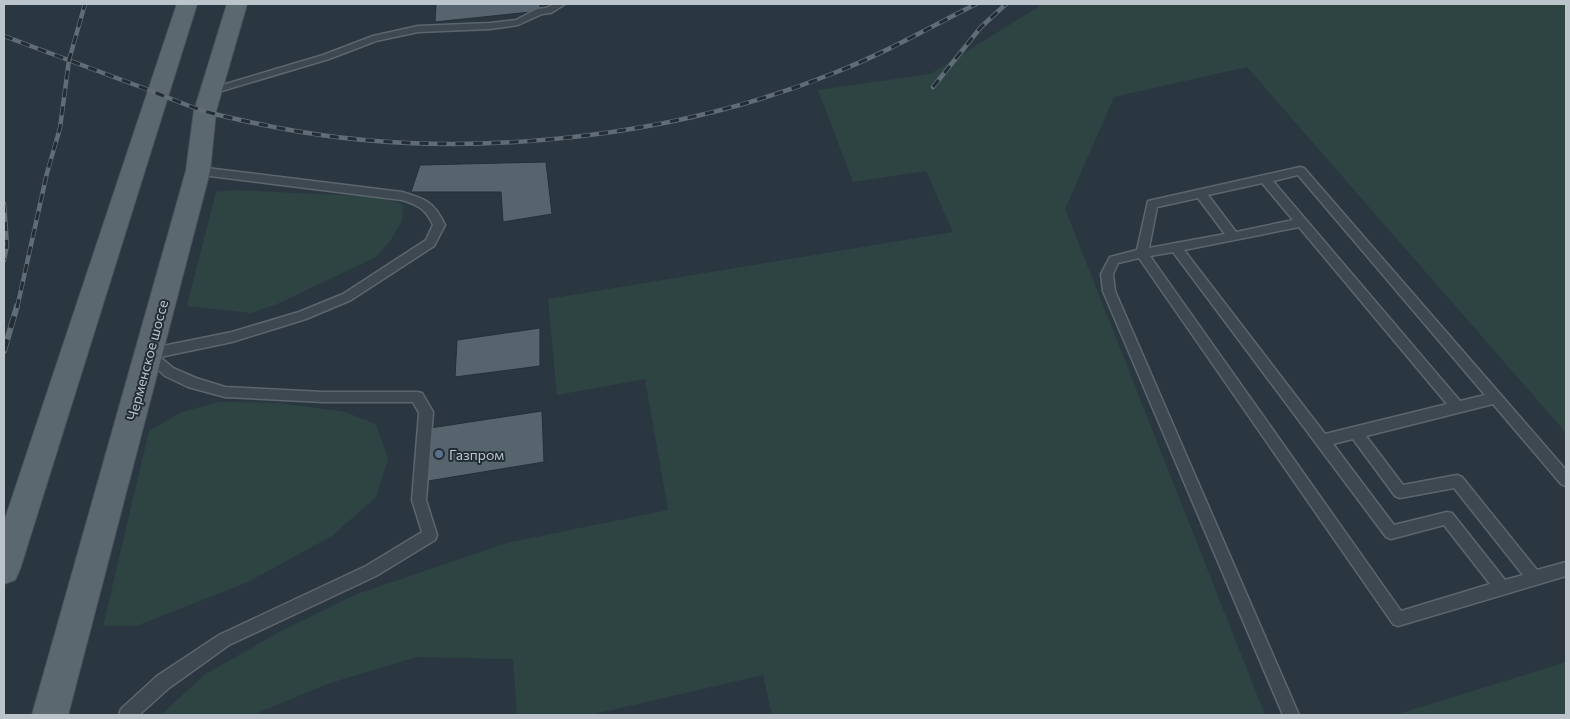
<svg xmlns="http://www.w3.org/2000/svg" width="1570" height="719" viewBox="0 0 1570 719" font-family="Commissioner,sans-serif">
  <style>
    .green { fill: #2d4442 }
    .building { fill: #55646d; stroke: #242f38 }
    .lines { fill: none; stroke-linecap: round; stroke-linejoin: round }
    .service-casing { stroke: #5c666e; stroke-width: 3 }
    .primary-casing { stroke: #4a545d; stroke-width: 2 }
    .service { fill: #3e4851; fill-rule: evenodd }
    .primary { fill: #5c6870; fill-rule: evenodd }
    .rail-far1-casing { stroke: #606d77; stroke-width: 4.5 }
    .rail-casing { stroke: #606d77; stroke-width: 6 }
    .rail-far1 { stroke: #222d36; stroke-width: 3; stroke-dasharray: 9; stroke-linecap: butt }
    .rail { stroke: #222d36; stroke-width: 4.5; stroke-dasharray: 12; stroke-linecap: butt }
    .service-dot { fill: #5c6f8a; stroke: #222d36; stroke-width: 2 }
    .labels { text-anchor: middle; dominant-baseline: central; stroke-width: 4; stroke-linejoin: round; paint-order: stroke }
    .street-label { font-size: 14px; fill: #bbc3cb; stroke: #222d36 }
    .poi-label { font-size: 14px; fill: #bbc3cb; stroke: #222d36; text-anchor: start }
  </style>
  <rect width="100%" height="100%" fill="#2a3741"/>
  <path class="green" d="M 1043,4 L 1566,4 L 1566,433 L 1247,67 L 1114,97 L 1065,209 L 1265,715 L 772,715 L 763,675 L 590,715 L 517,715 L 513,659 L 417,657 L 327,684 L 253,715 L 161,715 L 204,675 L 279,632 L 357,594 L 507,543 L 668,510 L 645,379 L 557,395 L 548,299 L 953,232 L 926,171 L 853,182 L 818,90 L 930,74 Z
    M 232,190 L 382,197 L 403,205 L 402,221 L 391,240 L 376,257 L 275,305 L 250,313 L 187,306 L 216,192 Z
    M 218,402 L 280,403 L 345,412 L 376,424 L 388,459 L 376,497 L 332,536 L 248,582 L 136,626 L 103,626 L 149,431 L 182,412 Z
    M 1566,662 L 1566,715 L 1395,715 Z"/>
  <path class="building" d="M 436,4 L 540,4 L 540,11 L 435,22 Z
    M 546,162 L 552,214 L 503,222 L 501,192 L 411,192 L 420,165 Z
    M 540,328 L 540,366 L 455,377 L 457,340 Z
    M 542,411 L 544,462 L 428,481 L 430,428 Z"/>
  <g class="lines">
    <g class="service-casing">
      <path id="service" d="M 555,4 L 565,4 L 551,13 L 542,14 L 518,25 L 490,29 L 418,32 L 376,41 L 329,59 L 215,93 L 212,94 L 207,91 L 209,89 L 323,55 L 373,36 L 418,26 L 490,23 L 516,20 L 537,9 L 546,8 Z
        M 198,167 L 402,192 C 426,199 434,202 445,225 L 434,246 L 351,300 L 306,319 L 232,342 L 160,357 L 173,368 L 196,378 L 225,387 L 323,392 L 417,392 L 422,393 L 433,412 L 426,500 L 437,535 L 435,540 L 376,576 L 229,645 L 169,688 L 139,715 L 119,715 L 121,709 L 157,676 L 219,635 L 366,566 L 422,532 L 412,500 L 419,413 L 413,402 L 323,402 L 225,397 L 188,387 L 165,376 L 142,354 L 144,350 L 148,349 L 232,332 L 299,312 L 343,294 L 426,240 L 433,225 C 426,209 418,205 402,200 L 194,174 L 193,171 L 194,168 Z
        M 1300,167 L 1304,168 L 1566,470 L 1566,486 L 1561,484 L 1493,404 L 1366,436 L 1403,485 L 1457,475 L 1462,477 L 1537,570 L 1566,562 L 1566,576 L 1398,626 L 1393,624 L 1139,258 L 1118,263 L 1113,274 L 1115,291 L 1299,715 L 1283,715 L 1103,291 L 1101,274 L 1110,257 L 1137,250 L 1148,201 ZM 1298,175 L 1485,395 L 1460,401 L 1273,181 ZM 1262,183 L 1293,220 L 1236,232 L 1208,195 ZM 1198,198 L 1225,234 L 1149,248 L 1157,207 ZM 1299,227 L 1447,404 L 1325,434 L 1184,250 ZM 1173,252 L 1386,537 L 1391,539 L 1444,525 L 1490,584 L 1401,611 L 1150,256 ZM 1353,439 L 1395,496 L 1400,498 L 1454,488 L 1523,575 L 1505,580 L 1452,513 L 1447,512 L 1394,525 L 1333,444 Z"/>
    </g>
    <g class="primary-casing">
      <path id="primary" d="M 177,4 L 197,4 L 20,569 L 15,580 L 4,584 L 4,522 Z
        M 227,4 L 247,4 L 216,111 L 210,171 L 68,715 L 32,715 L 186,171 L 194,111 Z"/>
    </g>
    <use href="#service" class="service"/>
    <use href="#primary" class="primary"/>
    <g class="rail-far1-casing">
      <path id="rail-far1" d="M 4,36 C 49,53 93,69 138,86 C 160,94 182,104 204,111 C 228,118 254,123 279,128 C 455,162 667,140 834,73 C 883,54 929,28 976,4
        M 933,87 L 981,27 L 1006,4
        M 4,204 L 7,245 L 4,260
        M 17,308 L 47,173 L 60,128 L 69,60 L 85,4"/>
    </g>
    <g class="rail-casing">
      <path id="rail" d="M 4,351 L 17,306"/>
    </g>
    <use href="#rail-far1" class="rail-far1"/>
    <use href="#rail" class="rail"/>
  </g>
  <circle class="service-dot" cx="439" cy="454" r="5"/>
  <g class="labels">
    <g class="street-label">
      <text transform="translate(147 360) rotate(-75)">Черменское шоссе</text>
    </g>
    <g class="poi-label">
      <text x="449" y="454">Газпром</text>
    </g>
  </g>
  <rect width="1570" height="719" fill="none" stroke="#bbc3cb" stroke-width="10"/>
</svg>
